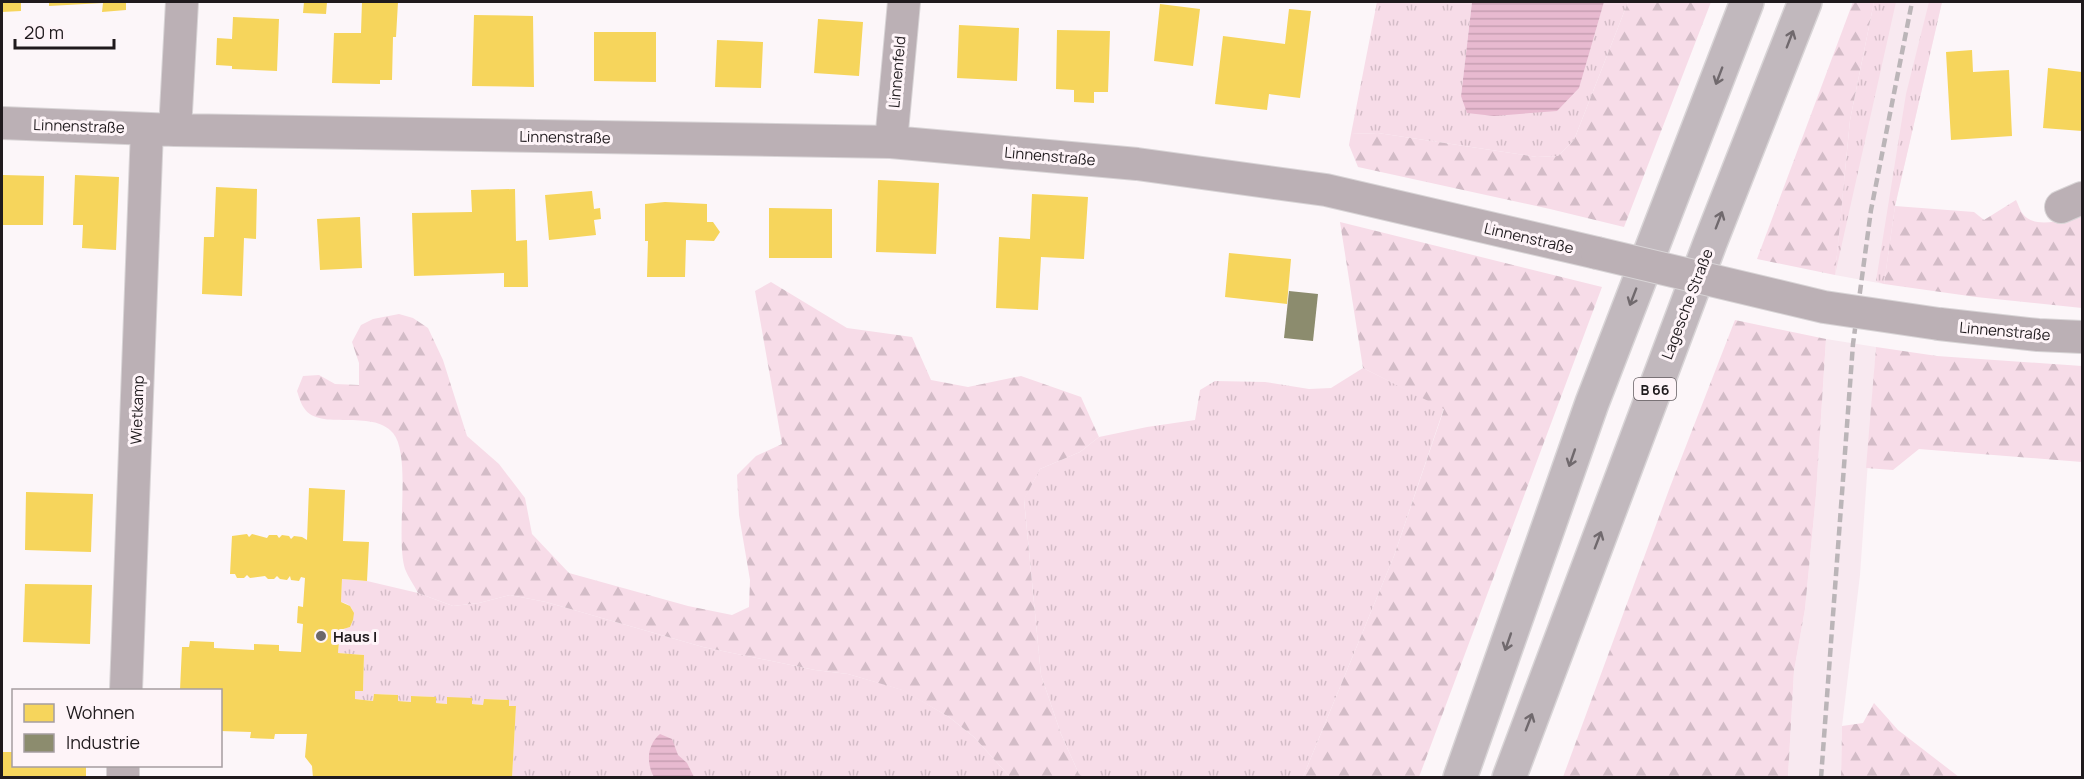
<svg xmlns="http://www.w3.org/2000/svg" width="2084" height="779" viewBox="0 0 2084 779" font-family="Manrope,sans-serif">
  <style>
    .built { fill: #f8e9f0 }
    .grass { fill: url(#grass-tufts) }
    .forest { fill: url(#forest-firs) }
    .water { fill: url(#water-rules) }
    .homes { fill: #f6d55c }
    .industry { fill: #8c8c6e }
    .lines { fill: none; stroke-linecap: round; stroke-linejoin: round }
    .street-casing { stroke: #d8d4d6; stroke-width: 34 }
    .highway-casing { stroke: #d8d4d6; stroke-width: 36 }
    .street { stroke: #bbb0b5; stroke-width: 32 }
    .highway { stroke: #c1b8bd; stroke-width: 33 }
    .rail { stroke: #bbb5b8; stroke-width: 4.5; stroke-dasharray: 9 4.5; stroke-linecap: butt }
    .street-bridge-casing { stroke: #d8d4d6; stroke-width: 34; stroke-linecap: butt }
    .street-bridge { stroke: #bbb0b5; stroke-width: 32 }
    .oneway { stroke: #70696d }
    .poi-dot { fill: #6c676a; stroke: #fef4f8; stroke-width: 2 }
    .labels { text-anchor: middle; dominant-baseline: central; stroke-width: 6; stroke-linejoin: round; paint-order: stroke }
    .shield { fill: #fef4f8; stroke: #625b5f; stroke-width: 1.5 }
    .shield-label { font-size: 14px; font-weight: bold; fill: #1f1a1d }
    .street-label { font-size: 15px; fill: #1f1a1d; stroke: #fef4f8 }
    .poi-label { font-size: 15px; font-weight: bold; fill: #1f1a1d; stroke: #fef4f8; text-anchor: start }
  </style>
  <defs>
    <pattern id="grass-tufts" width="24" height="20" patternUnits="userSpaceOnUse" patternTransform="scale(1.5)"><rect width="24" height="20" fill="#f7dce8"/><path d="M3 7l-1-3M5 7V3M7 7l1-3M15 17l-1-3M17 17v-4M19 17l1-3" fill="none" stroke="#d3bcc7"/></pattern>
    <pattern id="forest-firs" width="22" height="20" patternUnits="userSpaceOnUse" patternTransform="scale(1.5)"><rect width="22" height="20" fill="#f7dce8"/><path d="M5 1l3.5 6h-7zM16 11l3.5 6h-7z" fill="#d3bcc7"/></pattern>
    <pattern id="water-rules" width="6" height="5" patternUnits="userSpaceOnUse" patternTransform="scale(1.5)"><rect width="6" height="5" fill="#e8bad0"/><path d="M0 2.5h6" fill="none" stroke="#c79fb2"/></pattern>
  </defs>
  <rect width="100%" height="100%" fill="#fcf6f9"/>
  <path class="built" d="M 1874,2 L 1942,2 L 1895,206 L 1884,284 L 1835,275 L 1843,185 Z
    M 1826,339 L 1876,347 L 1860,575 L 1842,726 L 1841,777 L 1788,778 L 1794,671 L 1805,609 L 1816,495 Z"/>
  <path class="grass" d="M 1377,2 L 1472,2 L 1461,96 L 1592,42 L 1604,2 L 1628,2 L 1574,140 L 1558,156 L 1537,157 L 1378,133 L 1351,134 Z
    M 1874,2 L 1896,2 L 1835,275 L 1850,120 Z
    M 1929,2 L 1942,2 L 1895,206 L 1884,284 L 1876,281 L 1906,94 Z
    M 1363,368 L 1444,408 L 1394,556 L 1303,777 L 1083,778 L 1079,774 L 1061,734 L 1041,675 L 1024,499 L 1040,469 L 1080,452 L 1099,437 L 1147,427 L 1195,420 L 1200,390 L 1215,381 L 1265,382 L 1309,389 L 1331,388 Z
    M 342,579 L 367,581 L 418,593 L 453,606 L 479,603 L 510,595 L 546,602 L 703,647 L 815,670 L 848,674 L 903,690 L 949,717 L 974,737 L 1010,777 L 512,777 L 516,706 L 509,706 L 509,700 L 484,699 L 483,705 L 472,704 L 447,697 L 447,704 L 436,703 L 435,697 L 411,696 L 411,702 L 398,701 L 398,695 L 374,694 L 373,701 L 355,699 L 355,691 L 363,691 L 364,655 L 338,653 L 340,630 L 350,627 C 355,616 355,604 341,602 Z"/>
  <path class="forest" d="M 1628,2 L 1711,2 L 1624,227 L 1550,209 L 1358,167 L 1349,145 L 1351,134 L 1378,133 L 1537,157 L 1558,156 L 1574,140 Z
    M 1853,2 L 1874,2 L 1850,120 L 1835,275 L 1757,259 Z
    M 2016,200 C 2018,204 2020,210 2022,213 C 2035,231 2066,219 2082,214 L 2082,308 L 1976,297 L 1884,284 L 1895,206 L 1974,212 L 1984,220 Z
    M 1340,222 L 1602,287 L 1419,777 L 1303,777 L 1394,556 L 1444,409 L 1363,368 Z
    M 771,282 L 847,328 L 912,337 L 931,380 L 968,387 L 1021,376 L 1081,397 L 1099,437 L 1080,452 L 1040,469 L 1024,500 L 1041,675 L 1061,734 L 1079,774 L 1083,777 L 1010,777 L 974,737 L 949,717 L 902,690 L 848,674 L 815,670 L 703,647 L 546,602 L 510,595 L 479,603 L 453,606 L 418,593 C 414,585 408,577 405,569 C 395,536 412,456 393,433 C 372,408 319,432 304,408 C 301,404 299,397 297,391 L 303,376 L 319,375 L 335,384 L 359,385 L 359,363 L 352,342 L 361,325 L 373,319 L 399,314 L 413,318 L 428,328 L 443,360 L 467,436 L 499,464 L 525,498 L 532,534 L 569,573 L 688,606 L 732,615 L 749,607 L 750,580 L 739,515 L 737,475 L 756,456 L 782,444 L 755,291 Z
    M 1735,320 L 1826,339 L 1816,495 L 1805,609 L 1794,671 L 1788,777 L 1563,777 L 1670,487 Z
    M 1876,347 L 1937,356 L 2082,366 L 2082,462 L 1919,449 L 1893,470 L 1866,468 Z
    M 1874,703 L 1898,730 L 1959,777 L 1841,777 L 1842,726 L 1863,723 Z"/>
  <path class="water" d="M 1472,2 L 1604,2 L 1579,88 L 1557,111 L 1494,116 L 1467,113 L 1461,96 Z
    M 660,734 L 672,739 L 678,755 L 687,763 L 694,777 L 654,777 C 646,763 647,745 660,734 Z"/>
  <path class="homes" d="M 2,2 L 21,2 L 21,11 L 2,12 Z
    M 49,2 L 126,2 L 126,10 L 102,12 L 103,3 L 49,6 Z
    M 304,2 L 327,2 L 326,14 L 303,13 Z
    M 362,2 L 398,2 L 396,37 L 393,37 L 392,80 L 380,80 L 380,84 L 332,83 L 334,33 L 361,33 Z
    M 1160,4 L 1200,9 L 1193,66 L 1154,61 Z
    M 1289,9 L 1311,11 L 1300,98 L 1269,94 L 1267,110 L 1215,104 L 1223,36 L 1285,44 Z
    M 474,15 L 533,16 L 534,87 L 472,86 Z
    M 233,17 L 279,19 L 277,71 L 232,69 L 232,66 L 216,65 L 217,38 L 232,39 Z
    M 818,19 L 863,22 L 859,76 L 814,73 Z
    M 959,25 L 1019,28 L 1017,81 L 957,78 Z
    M 1057,30 L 1110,31 L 1108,92 L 1094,92 L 1094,103 L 1074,102 L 1074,90 L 1056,89 Z
    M 594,32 L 656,32 L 656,82 L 594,81 Z
    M 717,40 L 763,42 L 761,88 L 715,87 Z
    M 1972,50 L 1973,72 L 2009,70 L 2012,136 L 1951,140 L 1946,52 Z
    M 2048,68 L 2082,72 L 2082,131 L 2043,128 Z
    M 3,175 L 44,176 L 43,225 L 3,225 Z
    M 75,175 L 119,177 L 116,250 L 82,248 L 83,225 L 73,225 Z
    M 878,180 L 939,183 L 936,254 L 876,252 Z
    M 216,187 L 257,189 L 256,239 L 244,238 L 242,296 L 202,294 L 204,237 L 214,237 Z
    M 515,189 L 516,241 L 527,240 L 528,287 L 504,287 L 504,273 L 414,276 L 412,213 L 472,212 L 471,190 Z
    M 592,191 L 594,209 L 600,208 L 601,219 L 594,220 L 596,235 L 549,240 L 545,195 Z
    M 1032,194 L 1088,197 L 1084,259 L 1041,257 L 1038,310 L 996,308 L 999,237 L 1030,239 Z
    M 665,202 L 707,204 L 707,222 L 713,222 L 720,232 L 714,241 L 686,240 L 685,277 L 647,277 L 648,241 L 645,241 L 645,204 Z
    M 769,208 L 832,209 L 832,258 L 769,258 Z
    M 360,217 L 362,268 L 320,270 L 317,219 Z
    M 1229,253 L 1291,259 L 1287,304 L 1225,297 Z
    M 309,488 L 345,490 L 343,541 L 369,542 L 367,581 L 342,579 L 341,602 L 350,606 L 354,613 L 353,620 L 350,627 L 340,630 L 338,653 L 364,655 L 363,691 L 355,691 L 355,699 L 373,701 L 374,694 L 398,695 L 398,701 L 411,702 L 411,696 L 436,697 L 436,703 L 447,704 L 447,697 L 472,698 L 472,704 L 483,705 L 484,699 L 509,700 L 509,706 L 516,706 L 512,778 L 313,778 L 312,766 L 305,757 L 307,734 L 275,734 L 274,739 L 250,738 L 251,732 L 220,731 L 220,690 L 180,690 L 182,647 L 189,647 L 190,641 L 214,642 L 214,648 L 254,650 L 254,644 L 279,645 L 279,651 L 301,652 L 303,624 L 297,623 L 298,606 L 303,607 L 305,578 L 301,577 L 299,581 L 291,580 L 290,576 L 287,580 L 280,579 L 277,576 L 274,579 L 268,579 L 265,576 L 250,578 L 247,575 L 244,578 L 237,578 L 235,574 L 230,574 L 232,536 L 247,534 L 249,537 L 252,534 L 267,538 L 269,535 L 277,535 L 279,538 L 282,535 L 289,536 L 291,539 L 294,536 L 302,537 L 307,540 Z
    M 26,492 L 93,494 L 91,552 L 25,550 Z
    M 25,584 L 92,585 L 90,644 L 23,642 Z
    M 2,752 L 14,752 L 14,766 L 86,766 L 86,778 L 2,778 Z"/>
  <path class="industry" d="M 1289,291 L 1318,294 L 1313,341 L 1284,338 Z"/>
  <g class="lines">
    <g class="street-casing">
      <path id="street" d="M 2,123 L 175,130 L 891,142 L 1137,164 L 1326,190 L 1597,253
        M 175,130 L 182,2
        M 891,142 L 904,2
        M 2061,207 L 2082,198
        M 1939,324 L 2038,335 L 2082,337
        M 126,690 L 147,129
        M 123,778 L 123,766"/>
    </g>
    <g class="highway-casing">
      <path id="highway" d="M 1460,778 L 1592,403 L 1747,2
        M 1509,778 L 1710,243 L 1805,2"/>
    </g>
    <use href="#street" class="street"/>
    <use href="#highway" class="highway"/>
    <path class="rail" d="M 1821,778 L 1853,344 L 1871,210 L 1912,2"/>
    <g class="street-bridge-casing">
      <path id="street-bridge" d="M 1597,253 L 1824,307 L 1939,324"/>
    </g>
    <use href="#street-bridge" class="street-bridge"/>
  </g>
  <defs><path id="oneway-shaft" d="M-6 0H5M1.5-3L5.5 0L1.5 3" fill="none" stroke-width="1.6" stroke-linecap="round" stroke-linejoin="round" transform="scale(1.5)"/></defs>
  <g class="oneway">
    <use href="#oneway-shaft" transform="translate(1790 39) rotate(-69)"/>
    <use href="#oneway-shaft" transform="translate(1719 76) rotate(111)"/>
    <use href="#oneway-shaft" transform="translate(1719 220) rotate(-69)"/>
    <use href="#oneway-shaft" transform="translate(1633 297) rotate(111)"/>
    <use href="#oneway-shaft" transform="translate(1572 458) rotate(109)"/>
    <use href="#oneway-shaft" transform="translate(1598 540) rotate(-69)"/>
    <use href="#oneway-shaft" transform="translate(1508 642) rotate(109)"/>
    <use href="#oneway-shaft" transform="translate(1529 722) rotate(-69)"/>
  </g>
  <circle class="poi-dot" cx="321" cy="636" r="6"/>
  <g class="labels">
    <rect class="shield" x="1634" y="378" width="42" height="22" rx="4.5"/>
    <g class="shield-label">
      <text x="1655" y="389">B 66</text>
    </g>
    <g class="street-label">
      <text transform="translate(897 72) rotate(-85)">Linnenfeld</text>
      <text transform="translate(79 126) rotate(2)">Linnenstraße</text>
      <text transform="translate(565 137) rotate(1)">Linnenstraße</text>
      <text transform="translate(1050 156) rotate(5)">Linnenstraße</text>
      <text transform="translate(1529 238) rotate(13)">Linnenstraße</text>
      <text transform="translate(1687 304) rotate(-69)">Lagesche Straße</text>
      <text transform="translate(2005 331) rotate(5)">Linnenstraße</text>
      <text transform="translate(137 410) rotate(-88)">Wietkamp</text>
    </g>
    <g class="poi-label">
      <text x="333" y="636">Haus I</text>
    </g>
  </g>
  <rect width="2084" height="779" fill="none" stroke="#1f1a1d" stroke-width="6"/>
  <rect x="12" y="689" width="210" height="78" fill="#fef4f8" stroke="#a59da0" stroke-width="1.5"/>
  <rect x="24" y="704" width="30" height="18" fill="#f6d55c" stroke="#a59da0" stroke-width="1.5"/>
  <text x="66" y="719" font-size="18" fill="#1f1a1d">Wohnen</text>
  <rect x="24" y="734" width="30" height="18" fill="#8c8c6e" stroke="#a59da0" stroke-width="1.5"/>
  <text x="66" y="749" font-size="18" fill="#1f1a1d">Industrie</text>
  <path d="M15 39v9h99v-9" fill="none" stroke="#1f1a1d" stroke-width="3"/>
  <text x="24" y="39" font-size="18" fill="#1f1a1d" stroke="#fef4f8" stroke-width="4.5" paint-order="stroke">20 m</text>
</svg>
